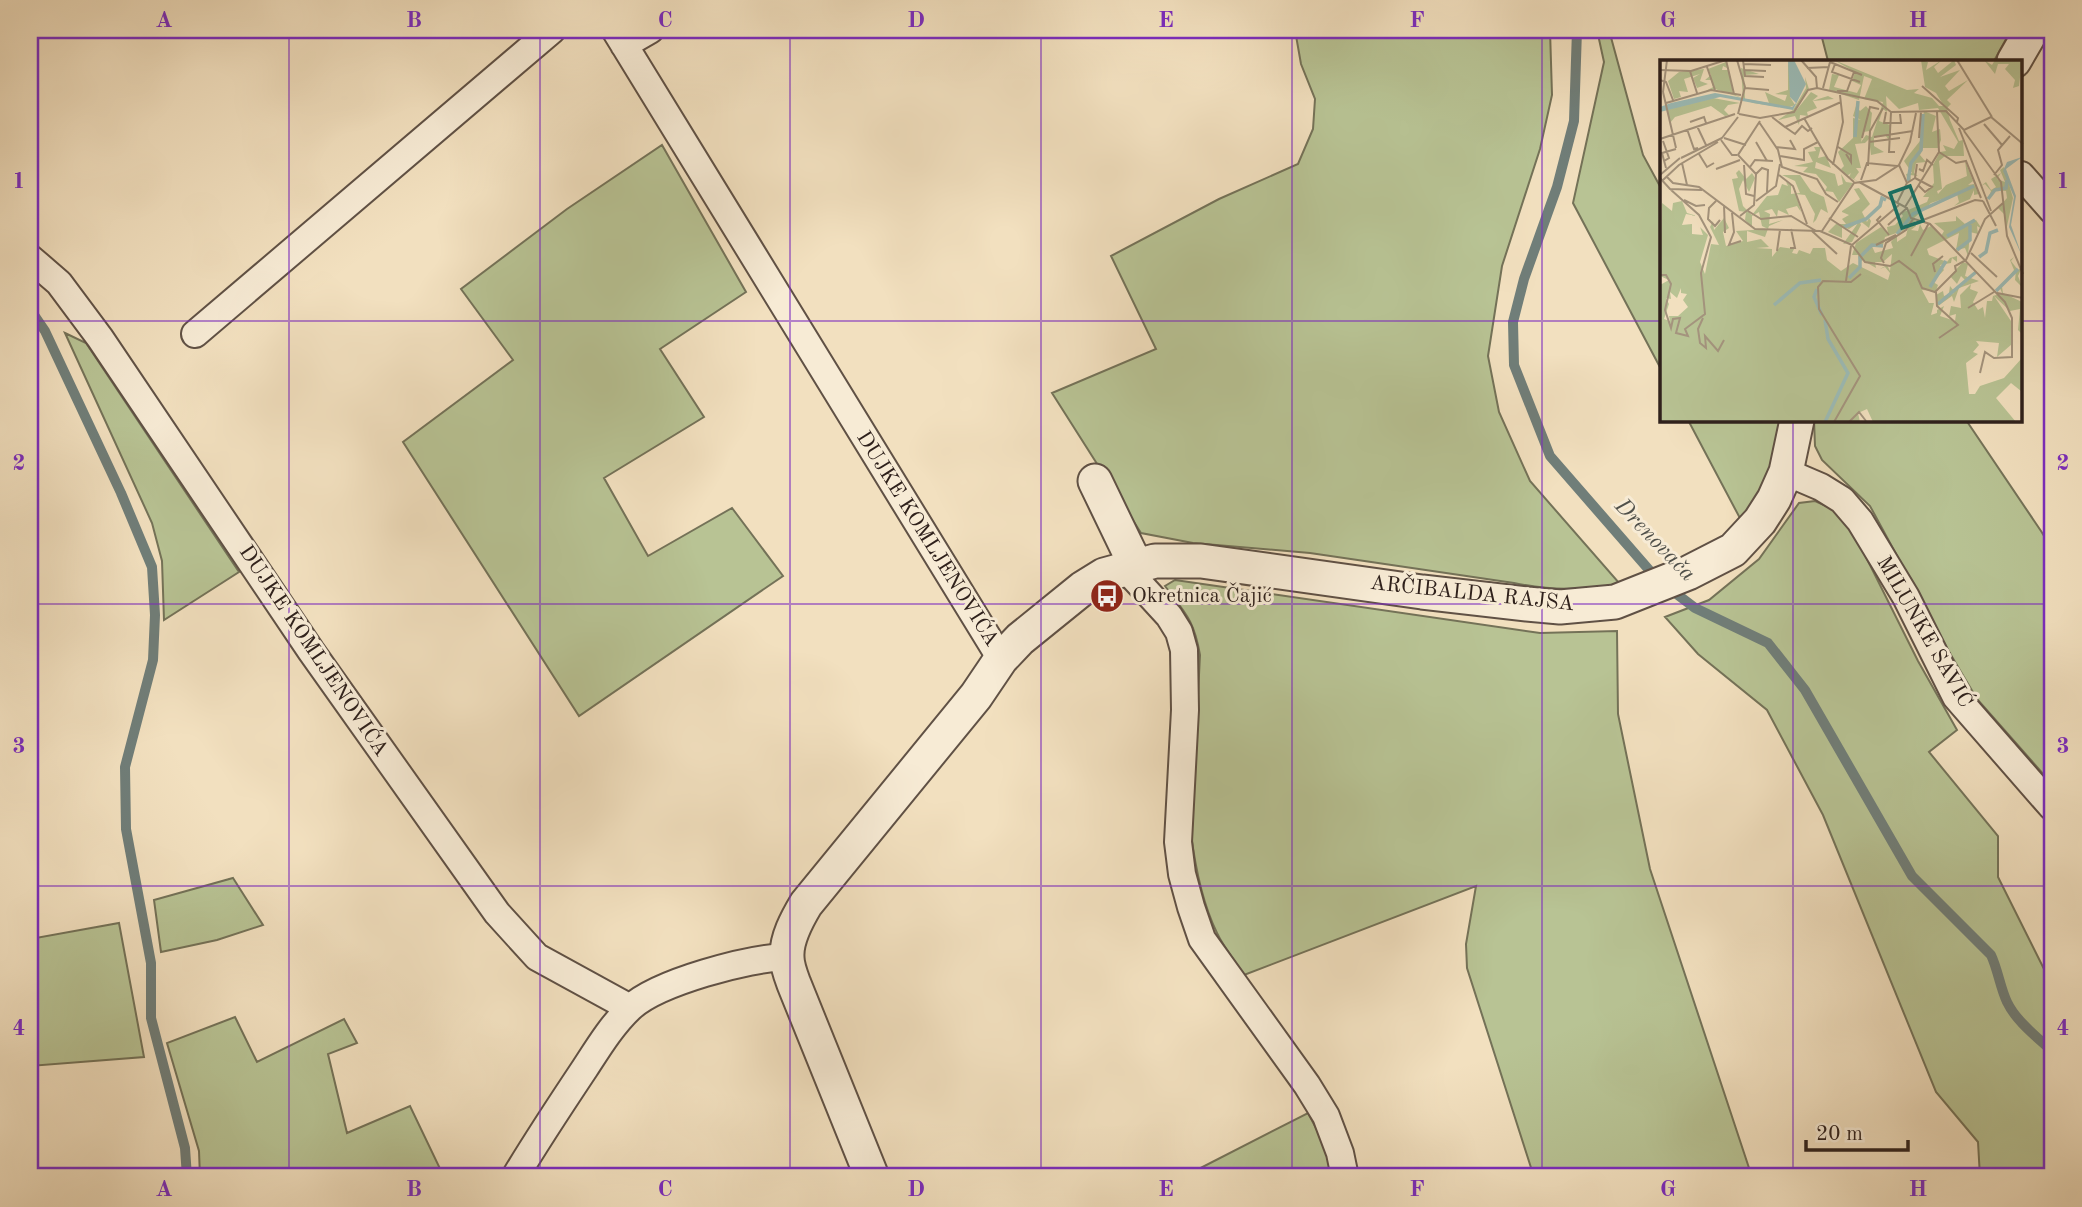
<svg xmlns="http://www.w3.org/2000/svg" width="2082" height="1207" viewBox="0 0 2082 1207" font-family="'Old Standard TT',serif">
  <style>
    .green { fill: #b8c394; stroke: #747258; stroke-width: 2 }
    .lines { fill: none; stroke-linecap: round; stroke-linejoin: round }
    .stream { stroke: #707e79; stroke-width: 10 }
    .minor-casing { stroke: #605145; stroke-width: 30 }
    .tertiary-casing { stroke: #605145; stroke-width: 37 }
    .minor { stroke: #f7ebd5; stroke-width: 26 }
    .tertiary { stroke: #f7ebd5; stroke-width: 33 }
    .grid { fill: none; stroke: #7b2cbf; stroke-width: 2; stroke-opacity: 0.55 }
    .labels { text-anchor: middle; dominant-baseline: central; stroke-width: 6; stroke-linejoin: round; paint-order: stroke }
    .street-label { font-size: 21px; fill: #2f211c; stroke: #f7ebd5 }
    .poi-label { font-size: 21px; fill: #2f211c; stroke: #f7ebd5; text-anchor: start }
    .water-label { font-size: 23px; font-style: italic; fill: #50504a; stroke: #f7ebd5 }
    .inset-river { fill: none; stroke: #9cbcb7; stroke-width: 3.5 }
    .inset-road { fill: none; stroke: #a4947e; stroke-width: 2 }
    .view { fill: #0f766e; fill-opacity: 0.15; stroke: #0f766e; stroke-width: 3.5 }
    .inset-edge { fill: none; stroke: #2f211c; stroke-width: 3.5 }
    .neatline { fill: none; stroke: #7b2cbf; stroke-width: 2.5 }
    .grid-label { font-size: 23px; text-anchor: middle; font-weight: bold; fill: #7b2cbf }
  </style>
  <rect width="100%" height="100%" fill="#f2e0bf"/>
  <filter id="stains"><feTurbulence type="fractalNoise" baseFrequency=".00286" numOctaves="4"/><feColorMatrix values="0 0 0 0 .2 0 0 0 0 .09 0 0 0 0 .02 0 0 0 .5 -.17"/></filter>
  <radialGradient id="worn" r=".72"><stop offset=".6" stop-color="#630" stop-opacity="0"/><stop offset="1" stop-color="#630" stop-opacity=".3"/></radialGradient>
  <path class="green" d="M 1295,30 L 1550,30 L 1552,95 L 1540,149 L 1502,266 L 1488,356 L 1499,412 L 1530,481 L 1620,584 C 1581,590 1553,591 1514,583 L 1310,553 L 1193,543 L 1141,533 L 1052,393 L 1156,349 L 1111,256 L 1219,199 L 1298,164 L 1313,129 L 1315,99 L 1301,64 Z
    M 1597,30 L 1609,30 L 1643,155 L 1662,190 L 1662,371 L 1573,203 L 1604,62 Z
    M 1820,30 L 2011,30 L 1994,61 L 1828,61 Z
    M 662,145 L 746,292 L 660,349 L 704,417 L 604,478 L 648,556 L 732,508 L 783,576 L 579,716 L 403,442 L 513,360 L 461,289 L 567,209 Z
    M 65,333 L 86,343 L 239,572 L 164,620 L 162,561 L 152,523 Z
    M 1688,420 L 1783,420 L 1774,464 L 1742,522 Z
    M 1814,420 L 1966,420 L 2041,531 L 2052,549 L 2052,784 L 1977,699 L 1948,650 L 1870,506 L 1822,460 L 1815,446 Z
    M 1815,501 L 1835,510 L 1853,531 L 1918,661 L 1957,730 L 1929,752 L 1998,836 L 1998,877 L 2052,985 L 2052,1177 L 1980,1177 L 1978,1142 L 1936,1092 L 1823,815 L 1767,710 L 1698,654 L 1665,617 L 1709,600 L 1759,559 L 1799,503 Z
    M 1175,580 L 1540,633 L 1617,631 L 1618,714 L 1650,869 L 1752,1177 L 1534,1177 L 1467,968 L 1466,944 L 1476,886 L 1244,975 C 1235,961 1224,948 1217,933 C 1202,902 1195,866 1191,833 L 1200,655 C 1194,620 1186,614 1165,586 Z
    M 233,878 L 263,925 L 217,940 L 161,952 L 154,900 Z
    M 119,923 L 144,1057 L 30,1066 L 30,939 Z
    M 235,1017 L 257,1062 L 344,1019 L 357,1043 L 328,1054 L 347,1133 L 410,1106 L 444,1177 L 200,1177 L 199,1151 L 167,1043 Z
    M 1308,1113 L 1324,1143 L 1332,1177 L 1183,1177 Z"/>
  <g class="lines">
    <path class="stream" d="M 1577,30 L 1574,121 L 1557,187 L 1524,279 L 1513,322 L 1514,365 L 1550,456 L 1657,579 L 1695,608 L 1768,643 L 1805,690 L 1912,876 L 1991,955 C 1998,970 2000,987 2007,1002 C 2016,1021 2037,1037 2052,1051
      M 30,309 L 45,331 L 121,493 L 152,567 L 155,615 L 153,660 L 125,767 L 126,829 L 151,963 L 151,1018 L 185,1148 L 187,1177"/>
    <g class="minor-casing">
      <path id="minor" d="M 615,30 L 1001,659
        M 624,45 L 650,30
        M 2021,175 L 2052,210
        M 30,258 L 59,283 L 100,338 L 311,651 L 497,913 L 537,957 L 630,1008
        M 195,334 L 552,30
        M 1786,472 L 1821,487 L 1842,500 L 1860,521 L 1906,597 L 1956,697 L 2052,807
        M 1125,568 L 1169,616 L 1179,632 L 1184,650 L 1185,710 L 1178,842 L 1182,874 L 1191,907 L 1202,939 L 1307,1085 L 1326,1116 L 1340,1153 L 1345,1177
        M 515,1177 C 537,1140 561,1104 585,1068 C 598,1048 612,1025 630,1008 C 658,982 749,958 786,957"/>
    </g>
    <g class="tertiary-casing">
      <path id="tertiary" d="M 2014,61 L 2032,30
        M 1095,481 L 1136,566
        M 872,1177 L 794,984 C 791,976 787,966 787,957 C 786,939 797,919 806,904 L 976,696 L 1001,659 L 1020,639 L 1083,588 L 1104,575 L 1155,561 L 1201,561 L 1422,592 L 1527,604 L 1560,607 L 1615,602 L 1688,573 L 1733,550 L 1760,521 L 1774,499 L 1786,472 L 1797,420"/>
    </g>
    <use href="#minor" class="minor"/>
    <use href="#tertiary" class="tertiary"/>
  </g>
  <path class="grid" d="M 289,30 L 289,1177M 540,30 L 540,1177M 790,30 L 790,1177M 1041,30 L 1041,1177M 1292,30 L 1292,1177M 1542,30 L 1542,1177M 1793,30 L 1793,61M 30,321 L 1662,321M 2021,321 L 2052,321M 1793,420 L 1793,1177M 30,604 L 2052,604M 30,886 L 2052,886"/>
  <defs>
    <g id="bus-disc" transform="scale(1.75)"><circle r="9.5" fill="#8f2418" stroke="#f7ebd5"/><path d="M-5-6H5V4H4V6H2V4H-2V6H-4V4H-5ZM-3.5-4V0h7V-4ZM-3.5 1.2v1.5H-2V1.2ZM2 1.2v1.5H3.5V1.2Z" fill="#fff"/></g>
  </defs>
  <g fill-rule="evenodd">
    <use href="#bus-disc" x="1107" y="596"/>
  </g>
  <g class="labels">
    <g class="street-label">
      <text transform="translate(927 539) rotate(58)">DUJKE KOMLJENOVIĆA</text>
      <text transform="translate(1472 594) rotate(6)">ARČIBALDA RAJSA</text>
      <text transform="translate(1924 632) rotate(60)">MILUNKE SAVIĆ</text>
      <text transform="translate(313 651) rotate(56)">DUJKE KOMLJENOVIĆA</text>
    </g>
    <g class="poi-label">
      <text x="1132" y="596">Okretnica Čajić</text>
    </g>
    <g class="water-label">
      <text transform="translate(1655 540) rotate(46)">Drenovača</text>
    </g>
  </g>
  <g transform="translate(1660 60)">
    <rect width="362" height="362" fill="#f2e0bf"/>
    <path d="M 128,0 L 131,17 L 130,37 L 135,45 L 127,48 L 93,43 L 83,39 L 81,8 L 99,14 L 84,15 L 85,39 L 109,43 L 105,32 L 125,41 L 127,35 L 115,34 L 128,30 ZM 174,0 L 247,30 L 259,29 L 254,33 L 272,38 L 279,46 L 284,46 L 276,33 L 265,27 L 261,0 L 268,2 L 266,10 L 282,0 L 274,7 L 278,13 L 294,0 L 296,5 L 280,17 L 300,10 L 285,26 L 289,31 L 308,20 L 287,40 L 291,44 L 287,48 L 290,60 L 299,81 L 303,80 L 304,96 L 285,96 L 279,101 L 282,129 L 277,131 L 278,134 L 286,125 L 307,116 L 305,101 L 313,121 L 308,125 L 314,124 L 319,134 L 314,135 L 314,130 L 310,139 L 294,146 L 299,142 L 297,134 L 271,143 L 254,158 L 256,166 L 251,170 L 258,171 L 260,164 L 263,170 L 271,166 L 281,176 L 284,171 L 274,163 L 296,161 L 296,156 L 305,164 L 316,160 L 322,169 L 317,166 L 318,174 L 310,172 L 308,196 L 305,188 L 296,190 L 299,173 L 267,189 L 269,195 L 287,202 L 290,198 L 297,196 L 297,202 L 292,198 L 291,203 L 280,205 L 284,210 L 273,222 L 278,225 L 276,231 L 262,230 L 269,243 L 274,243 L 271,255 L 277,253 L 277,250 L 284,246 L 280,256 L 295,261 L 296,254 L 289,256 L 291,246 L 301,248 L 300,235 L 311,224 L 310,229 L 318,232 L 313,242 L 318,250 L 323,247 L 325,258 L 327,241 L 332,241 L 333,236 L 342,233 L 340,228 L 354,210 L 350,200 L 354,197 L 351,201 L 358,210 L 362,207 L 358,216 L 362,227 L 355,220 L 356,210 L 342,227 L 343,233 L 362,242 L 362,274 L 358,270 L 360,249 L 350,251 L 334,236 L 351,261 L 352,284 L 337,297 L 339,283 L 316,281 L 319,285 L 313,292 L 318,294 L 306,303 L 309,334 L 315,334 L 320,326 L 344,318 L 362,298 L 361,331 L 351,323 L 336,338 L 356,362 L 213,362 L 207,349 L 198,353 L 200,362 L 0,362 L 0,225 L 9,220 L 0,216 L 2,143 L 12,151 L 13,143 L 22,141 L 27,153 L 37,156 L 26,154 L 22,165 L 32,164 L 32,174 L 43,175 L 40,167 L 48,175 L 40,202 L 45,214 L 51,184 L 59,185 L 50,167 L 53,161 L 54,170 L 64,158 L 69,168 L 63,172 L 66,186 L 83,181 L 76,171 L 108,169 L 102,166 L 99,152 L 92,156 L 92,167 L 85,160 L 86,152 L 79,151 L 72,119 L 78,118 L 76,113 L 79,110 L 86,119 L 92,113 L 95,118 L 89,132 L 83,120 L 79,129 L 83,146 L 92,155 L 107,136 L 118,135 L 122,124 L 128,126 L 126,122 L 131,125 L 131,134 L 140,133 L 135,121 L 122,115 L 140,115 L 151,131 L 164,137 L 168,153 L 161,149 L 156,160 L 153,163 L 155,154 L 145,135 L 136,134 L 141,152 L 137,146 L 126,149 L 129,155 L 118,150 L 117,157 L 112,149 L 104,151 L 110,154 L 109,164 L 123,160 L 109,166 L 105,177 L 87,171 L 87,182 L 101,179 L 109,187 L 96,188 L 112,189 L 112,197 L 120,187 L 134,189 L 132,193 L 137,194 L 139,190 L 150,194 L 153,188 L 165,188 L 167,200 L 181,211 L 193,203 L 228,220 L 230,213 L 225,207 L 220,209 L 227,205 L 230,211 L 232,194 L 223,202 L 215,202 L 216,208 L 202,200 L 200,204 L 198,195 L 192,195 L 196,183 L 221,167 L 228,173 L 227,167 L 235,165 L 243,156 L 241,153 L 267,142 L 269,137 L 263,137 L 274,123 L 273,105 L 280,92 L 286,91 L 283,85 L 294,89 L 298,82 L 278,48 L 259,50 L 258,43 L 239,49 L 226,36 L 227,52 L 223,49 L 219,61 L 230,65 L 229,80 L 225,75 L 214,78 L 214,86 L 224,92 L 211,95 L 209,79 L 205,83 L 195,84 L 201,108 L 196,108 L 199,112 L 194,119 L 199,122 L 189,117 L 191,113 L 187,116 L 181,109 L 184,106 L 178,92 L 193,78 L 193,58 L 201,60 L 193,56 L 196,46 L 200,51 L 206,46 L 212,53 L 210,71 L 203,72 L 201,82 L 206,75 L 212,77 L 223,42 L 204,39 L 212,19 L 204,16 L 199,40 L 169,30 L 172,14 L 179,15 L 174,27 L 197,33 L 201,25 L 192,21 L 195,12 ZM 249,163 L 246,176 L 237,182 L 237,175 L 231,182 L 233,188 L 215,193 L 211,184 L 223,185 L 225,177 L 245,170 ZM 21,228 L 21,233 L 27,234 L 23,240 L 28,247 L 18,256 L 9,256 L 10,261 L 4,259 L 9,244 L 6,238 L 11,239 L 10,232 L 17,238 ZM 324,0 L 332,5 L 335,0 L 362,0 L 359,26 L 353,28 L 355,20 L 345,9 L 349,4 L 338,4 L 335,14 ZM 66,2 L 69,9 L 63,6 L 62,10 L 69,10 L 73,34 L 82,38 L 55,29 L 44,32 L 53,27 L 51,20 L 45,20 L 51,15 L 48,9 ZM 44,9 L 40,21 L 48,24 L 37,28 L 33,18 L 40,14 L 24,19 L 28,32 L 19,31 L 21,37 L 14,39 L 8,21 L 19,12 ZM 145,17 L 149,29 L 134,53 L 151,32 L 158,36 L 152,41 L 168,36 L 174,39 L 153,41 L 157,48 L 147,52 L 148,56 L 140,55 L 139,65 L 135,56 L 118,60 L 133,50 L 146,28 ZM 53,38 L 80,43 L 68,45 L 64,50 L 69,55 L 65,56 L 51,46 L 15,57 L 10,63 L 7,49 ZM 264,51 L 276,56 L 272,72 L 280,69 L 281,80 L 278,88 L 263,88 L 260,95 L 266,102 L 256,103 L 254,113 L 258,116 L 250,115 L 251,120 L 248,122 L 246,114 L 252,113 L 244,101 L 260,81 ZM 154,87 L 161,87 L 158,98 L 166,96 L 171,108 L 156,102 L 155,108 L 175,114 L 178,126 L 183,124 L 181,114 L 186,122 L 193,123 L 179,142 L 173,132 L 165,131 L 167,127 L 156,114 L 143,112 L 148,107 L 134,106 L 153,102 L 148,92 L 156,91 ZM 344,107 L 353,138 L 346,171 L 344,154 L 338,148 L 347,138 L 346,131 L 335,130 L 328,139 L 331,131 L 325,124 L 321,126 L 326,122 L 331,130 L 336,127 L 331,119 L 341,113 L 337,119 L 345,122 L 340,110 ZM 199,128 L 210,144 L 202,152 L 207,162 L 209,158 L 211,161 L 209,168 L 199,160 L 201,165 L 192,182 L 183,184 L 198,163 L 189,169 L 182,167 L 182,178 L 168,172 L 176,164 L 186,164 L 182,159 L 189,155 L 182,152 L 182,151 L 200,139 L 194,129 ZM 303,202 L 308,204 L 305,216 L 319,221 L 299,228 L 294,242 L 292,236 L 278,246 L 276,235 L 283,231 L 284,236 L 294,233 L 289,233 L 290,226 L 294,231 L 305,220 L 301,216 L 297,224 L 290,216 Z" fill="#b8c394" fill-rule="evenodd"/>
    <path d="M 128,0 L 134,0 L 146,24 L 133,50 L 60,37 L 0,52 L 0,47 L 11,43 L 55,33 L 132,47 L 136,43 L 130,37 ZM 362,97 L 346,109 L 356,136 L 351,165 L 362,196 L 349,167 L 354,137 L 343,111 L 347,102 Z" fill="#9cbcb7"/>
    <path class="inset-river" d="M 195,77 L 198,41M 248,121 L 251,103 L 261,90 L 263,54M 328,139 L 335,130 L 346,128 L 347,120M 184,167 L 206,159 L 220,146 L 222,138 L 226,140M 237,174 L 253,154 L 314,126M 287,176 L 315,160M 297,190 L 310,180 L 310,165M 319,197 L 326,192 L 330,173 L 338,170M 189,218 L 200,207 L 200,197 L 212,185 L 223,186M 270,227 L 286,201M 157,229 L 154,237 L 162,255M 336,231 L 358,209M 278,244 L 316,212M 114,245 L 140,223 L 161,220M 165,260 L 168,279 L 188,313 L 165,362"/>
    <path class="inset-road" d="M 66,0 L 74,34M 77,0 L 85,27 L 78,54M 83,0 L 85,16 L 104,17M 141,0 L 156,17 L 157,28M 297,0 L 332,57M 170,2 L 202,15M 84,4 L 111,5M 175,4 L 172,12 L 200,22M 47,7 L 55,30M 147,8 L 169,7M 0,10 L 31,11 L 66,0M 84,10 L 106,11M 30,11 L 37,33M 0,20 L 6,22 L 13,40M 262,26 L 298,58 L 297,62M 85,28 L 109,30M 163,28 L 170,2M 177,31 L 187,31 L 194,12M 3,32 L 16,88M 3,32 L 7,0M 6,43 L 51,30 L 81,35M 226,52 L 224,63 L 241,63 L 240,54M 231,52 L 229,92 L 235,92M 79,54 L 100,58 L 134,52 L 148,30 L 157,28 L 217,41 L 231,52 L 286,51 L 304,70 L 331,57 L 363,84M 112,57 L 125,67 L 181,42M 144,58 L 168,99 L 194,122M 30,62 L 44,57 L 46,63M 99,62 L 118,90 L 122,107 L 157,119 L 166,134 L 178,142M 324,64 L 342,85M 37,66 L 46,85M 125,67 L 135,74 L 142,66 L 148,71 L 152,68M 299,68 L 331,151M 27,69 L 34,89 L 38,88M 304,71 L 341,122 L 347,176 L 363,214M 214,77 L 253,71M 62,78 L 78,57M 64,78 L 86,85M 202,78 L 210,47 L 219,49M 259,78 L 261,52M 0,79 L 75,54M 61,80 L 72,95 L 77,95M 3,81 L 9,98 L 4,101M 96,82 L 107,101M 209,82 L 240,78M 116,87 L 135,89 L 130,80M 178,87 L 191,95 L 191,102 L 186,94M 279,92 L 296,103 L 306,101 L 321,138M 39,94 L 47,107 L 54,103M 120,96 L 144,100 L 144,89 L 158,82M 21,98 L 62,78M 22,103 L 27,125M 84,105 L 86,134 L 94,136M 173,105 L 183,62 L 180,35M 208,106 L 210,71 L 223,48M 90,107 L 95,100 L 113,101M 6,108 L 2,93 L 16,89M 56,109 L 80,100M 259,109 L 263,111 L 267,100 L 273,105M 96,114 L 78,95 L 100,61M 96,114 L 102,108 L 108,110 L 107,132M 0,115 L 20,98M 119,115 L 133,126 L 147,164M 334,115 L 342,105 L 338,90 L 350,76M 7,117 L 13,123 L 39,127 L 95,169 L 160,171 L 192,185M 0,118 L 10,129 L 42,130M 255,118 L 272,127 L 265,132 L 259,126M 3,120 L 19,105 L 58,82M 201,120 L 207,103 L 237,106M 199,122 L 247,148 L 251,158 L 270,164 L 345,242 L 352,258 L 352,297 L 334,298 L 325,292 L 320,313M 247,123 L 255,118 L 257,104M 24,140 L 36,146 L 45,145M 56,141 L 49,148 L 48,159 L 55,166 L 60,160M 96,141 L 116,126 L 120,104M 323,141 L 336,166M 237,143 L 247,123 L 239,105M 64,145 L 65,173M 245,147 L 279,92 L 277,52M 88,151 L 101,159 L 131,156 L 156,171M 72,153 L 74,172 L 69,185 L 81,181M 80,156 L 94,145 L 96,114M 221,156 L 217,160 L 229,175M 169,158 L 198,177M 263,160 L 315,140 L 323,141M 228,165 L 247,148M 152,171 L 177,194M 162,171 L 194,123 L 216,120 L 239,105 L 250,82 L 256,53M 192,185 L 205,202 L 230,206 L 239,201 L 256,214 L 262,228 L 275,232 L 296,211 L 295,206 L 306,200M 192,185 L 239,145M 216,185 L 236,175M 130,188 L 135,188 L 131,169M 117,191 L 120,170M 311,193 L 337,217M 251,196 L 269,163M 306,200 L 325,159 L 343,143M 224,203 L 221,198 L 226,183 L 246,170 L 253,159M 275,212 L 273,204 L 283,196M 0,215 L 6,215 L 11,224 L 5,250 L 11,268 L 13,259 L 20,258 L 16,273 L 28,276 L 25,269 L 45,254 L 41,213 L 51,177 L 39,155 L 10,129M 186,221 L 191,186M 276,232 L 277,246 L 298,265 L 279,278M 337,233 L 363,238M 308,248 L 334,232M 43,258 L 38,269 L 40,283 L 46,288 L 45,276 L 58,291 L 64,280M 174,362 L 200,316 L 159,249 L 158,227 L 163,221 L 191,222 L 201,214M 189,362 L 199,352 L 206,361"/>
    <path class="view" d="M 250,126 L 263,161 L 242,168 L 230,133 Z"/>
    <rect width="362" height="362" class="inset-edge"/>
  </g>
  <rect width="2082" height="1207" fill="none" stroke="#f2e0bf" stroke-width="77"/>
  <path d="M1806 1140v10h102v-10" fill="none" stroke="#2f211c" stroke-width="3.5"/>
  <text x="1816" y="1140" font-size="21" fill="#2f211c" stroke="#f7ebd5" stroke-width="5" paint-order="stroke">20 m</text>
  <rect x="38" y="38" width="2006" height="1130" class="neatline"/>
  <g class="grid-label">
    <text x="164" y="27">A</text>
    <text x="414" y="27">B</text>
    <text x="665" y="27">C</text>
    <text x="916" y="27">D</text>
    <text x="1166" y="27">E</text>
    <text x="1417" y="27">F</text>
    <text x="1668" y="27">G</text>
    <text x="1918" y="27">H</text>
    <text x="19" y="188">1</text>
    <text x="2063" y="188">1</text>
    <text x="19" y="470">2</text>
    <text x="2063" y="470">2</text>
    <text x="19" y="753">3</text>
    <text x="2063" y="753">3</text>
    <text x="19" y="1035">4</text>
    <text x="2063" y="1035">4</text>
    <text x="164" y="1196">A</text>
    <text x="414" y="1196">B</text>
    <text x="665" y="1196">C</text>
    <text x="916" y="1196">D</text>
    <text x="1166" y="1196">E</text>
    <text x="1417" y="1196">F</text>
    <text x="1668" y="1196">G</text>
    <text x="1918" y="1196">H</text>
  </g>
  <rect width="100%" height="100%" filter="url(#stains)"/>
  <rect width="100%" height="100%" fill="url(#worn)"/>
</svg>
